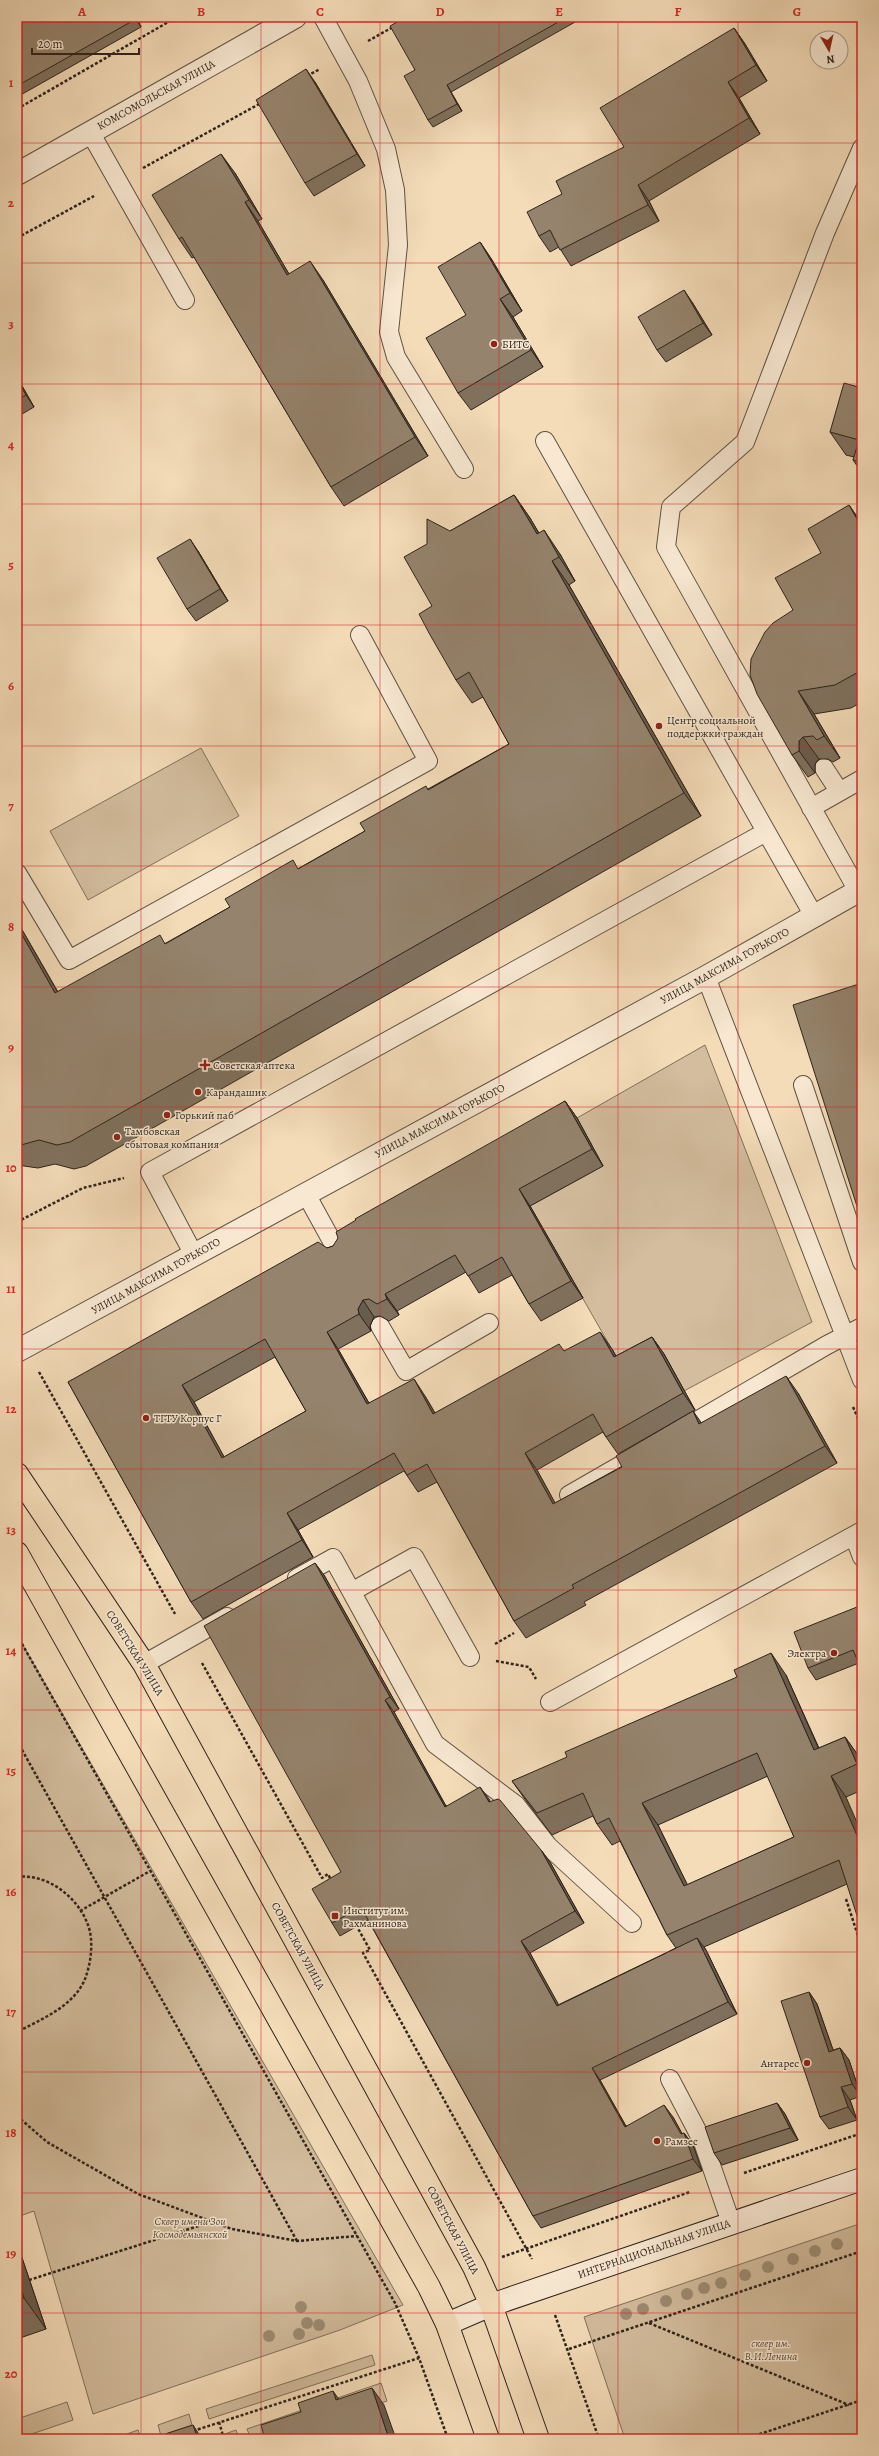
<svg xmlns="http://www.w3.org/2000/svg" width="879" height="2456" viewBox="0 0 879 2456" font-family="Alegreya,serif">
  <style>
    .green { fill: #d3bd9e; stroke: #81705c }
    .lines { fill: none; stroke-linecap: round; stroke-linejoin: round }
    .lane-casing { stroke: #605142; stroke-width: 20 }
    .street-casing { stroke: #605142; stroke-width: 24 }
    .secondary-casing { stroke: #2f231b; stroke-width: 24 }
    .primary-casing { stroke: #2f231b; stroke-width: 24 }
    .path { stroke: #2f231b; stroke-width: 2.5; stroke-dasharray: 3 2; stroke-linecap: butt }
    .lane { stroke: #f8e8d2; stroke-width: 18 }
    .street { stroke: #f8e8d2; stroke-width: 22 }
    .secondary { stroke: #f8e8d2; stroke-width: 22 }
    .primary { stroke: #f4dcb9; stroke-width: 22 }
    .tree { fill: #9e8c74 }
    .wall { fill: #80715e; stroke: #2f231b; fill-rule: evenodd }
    .shaded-wall { fill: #685c4c; stroke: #2f231b }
    .building { fill: #95836d; stroke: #2f231b; fill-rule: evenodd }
    .grid { fill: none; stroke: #d62828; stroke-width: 1; stroke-opacity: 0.55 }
    .poi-dot { fill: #8f2418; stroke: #f8e8d2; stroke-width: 1.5 }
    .labels { text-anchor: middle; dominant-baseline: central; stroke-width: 3; stroke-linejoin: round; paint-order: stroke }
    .street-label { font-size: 11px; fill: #2f231b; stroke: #f8e8d2 }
    .poi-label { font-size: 11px; fill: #2f231b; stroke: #f8e8d2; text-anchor: start }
    .park-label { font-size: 11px; font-style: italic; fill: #584a3c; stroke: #f8e8d2 }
    .neatline { fill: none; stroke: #d62828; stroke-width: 1.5 }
    .grid-label { font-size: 13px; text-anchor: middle; font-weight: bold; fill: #d62828 }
  </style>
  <rect width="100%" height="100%" fill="#f4dcb9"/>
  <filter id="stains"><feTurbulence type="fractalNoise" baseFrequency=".005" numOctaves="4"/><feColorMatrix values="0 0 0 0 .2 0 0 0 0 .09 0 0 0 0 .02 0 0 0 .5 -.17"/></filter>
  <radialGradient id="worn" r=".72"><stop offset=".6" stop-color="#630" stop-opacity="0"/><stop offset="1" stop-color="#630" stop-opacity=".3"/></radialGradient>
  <path class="green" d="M 201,748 L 239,816 L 88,900 L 50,831 Z
    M 705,1045 L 812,1322 L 684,1391 L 664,1354 L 626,1374 L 530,1206 L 603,1166 L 577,1118 Z
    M 17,1635 L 403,2305 L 340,2330 L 93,2414 L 34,2211 L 17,2217 Z
    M 862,2223 L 862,2435 L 851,2439 L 625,2439 L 584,2317 Z
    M 372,2355 L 375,2365 L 209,2419 L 206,2409 Z
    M 381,2383 L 387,2401 L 279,2439 L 251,2439 L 247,2429 Z
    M 67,2402 L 73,2420 L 17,2439 L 17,2419 Z
    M 189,2414 L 192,2425 L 161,2436 L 158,2425 Z
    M 138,2430 L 141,2439 L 113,2439 Z
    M 236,2430 L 239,2439 L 214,2439 L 214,2438 Z"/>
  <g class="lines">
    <g class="lane-casing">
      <path id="lane" d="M 323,17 L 358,81 L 386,149 L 395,190 L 398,245 L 389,332 L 396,357 L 464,469
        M 90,132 L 185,300
        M 545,441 L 814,916
        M 824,768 L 839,791
        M 811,808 L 862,779
        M 17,873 L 69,960 L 428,761 L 360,635
        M 858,891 L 666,547 L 671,507 L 745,442 L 825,233 L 862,148
        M 706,977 L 862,1380
        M 803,1085 L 862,1262
        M 306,1194 L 339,1254
        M 194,1255 L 150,1172 L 766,832
        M 380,1326 L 406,1371 L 489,1323
        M 678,1432 L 827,1345 L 862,1327
        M 569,1495 L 642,1453
        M 854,1536 L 862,1557
        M 297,1578 L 333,1558 L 435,1744 L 516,1805 L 548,1846 L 632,1923
        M 353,1591 L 414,1557 L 470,1657
        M 144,1664 L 227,1617
        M 550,1702 L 862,1531
        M 670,2079 L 703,2142 L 731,2223"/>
    </g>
    <g class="street-casing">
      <path id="street" d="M 17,174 L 295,17
        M 17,1351 L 706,977 L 862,889"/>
    </g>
    <g class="secondary-casing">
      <path id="secondary" d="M 447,2324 L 491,2305 L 862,2179"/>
    </g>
    <g class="primary-casing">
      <path id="primary" d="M 17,1474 L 144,1664 L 474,2267 L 491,2305 L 538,2439
        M 17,1553 L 429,2287 L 447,2324 L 488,2439"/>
    </g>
    <path class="path" d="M 368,41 L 393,27
      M 307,76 L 320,69
      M 17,109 L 177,17
      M 143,168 L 261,103
      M 17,238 L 94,196
      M 17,1222 L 83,1188 L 124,1178
      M 39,1372 L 175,1614
      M 853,1407 L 862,1427
      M 17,1635 L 395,2303 L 419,2358 L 448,2439
      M 495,1644 L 514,1633
      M 496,1661 L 529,1667 L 536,1679
      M 202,1663 L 322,1878 L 328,1874 L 331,1880
      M 17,1741 L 297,2241
      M 17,1877 C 47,1873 78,1897 88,1925 C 94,1941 91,1963 85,1979 C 74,2006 42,2019 17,2032
      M 846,1899 L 862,1948
      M 80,1911 L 150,1871
      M 356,1925 L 370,1950 L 363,1953 L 532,2259
      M 17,2116 L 47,2142 L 138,2194 L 232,2229 L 297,2241 L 357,2236
      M 744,2173 L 862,2133
      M 502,2257 L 690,2192
      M 29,2280 L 211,2222
      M 555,2315 L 599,2439
      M 649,2323 L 849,2405
      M 569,2349 L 862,2251
      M 219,2422 L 224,2439
      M 193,2431 L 419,2358
      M 745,2439 L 862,2400"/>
    <use href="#lane" class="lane"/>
    <use href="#street" class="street"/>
    <use href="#secondary" class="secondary"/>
    <use href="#primary" class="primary"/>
  </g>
  <g class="tree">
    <circle cx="837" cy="2244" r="6"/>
    <circle cx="815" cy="2251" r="6"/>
    <circle cx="793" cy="2259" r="6"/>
    <circle cx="768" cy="2267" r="6"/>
    <circle cx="745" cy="2275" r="6"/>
    <circle cx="721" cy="2283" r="6"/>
    <circle cx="704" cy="2288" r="6"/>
    <circle cx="687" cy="2294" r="6"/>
    <circle cx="666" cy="2301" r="6"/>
    <circle cx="301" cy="2307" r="6"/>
    <circle cx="643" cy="2309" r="6"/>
    <circle cx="626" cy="2314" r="6"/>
    <circle cx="307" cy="2323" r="6"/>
    <circle cx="319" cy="2325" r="6"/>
    <circle cx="299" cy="2334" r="6"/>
    <circle cx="269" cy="2336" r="6"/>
  </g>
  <path class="wall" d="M 17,17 L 136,17 L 141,27 L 17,97 Z
    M 406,17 L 584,17 L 451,92 L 462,111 L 433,127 L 428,120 L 415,70 Z
    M 716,17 L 723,17 L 718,20 Z
    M 734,28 L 745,44 L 767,81 L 739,98 L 760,134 L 649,201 L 659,221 L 571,266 L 559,247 L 550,252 L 539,236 L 562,194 L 624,147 Z
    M 315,82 L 365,166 L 314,196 L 305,183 Z
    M 235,173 L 262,219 L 258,221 L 289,274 L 323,280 L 428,456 L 344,506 L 331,487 L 194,257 L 192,258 L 179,239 Z
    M 480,242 L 492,260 L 522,311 L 513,317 L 543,367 L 471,410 L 458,393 L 466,315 Z
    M 692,302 L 712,335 L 666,362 L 657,350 Z
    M 17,377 L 34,407 L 17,417 Z
    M 862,388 L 862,473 L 853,460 L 854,457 L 846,455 L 830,432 Z
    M 514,495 L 530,518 L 539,533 L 560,554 L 575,581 L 569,585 L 701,816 L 86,1166 L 74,1169 L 55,1164 L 38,1168 L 17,1165 L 17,921 L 58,992 L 166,943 L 365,831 L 428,789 L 509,744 L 483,697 L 472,703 L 456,680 L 432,606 L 450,531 Z
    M 849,505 L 862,524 L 862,702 L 851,708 L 814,714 L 840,758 L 833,762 L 828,759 L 819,759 L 815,764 L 815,773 L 808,777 L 792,755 L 793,610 L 821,553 Z
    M 198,551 L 228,601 L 196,621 L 187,609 Z
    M 565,1101 L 577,1118 L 603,1166 L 530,1206 L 583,1298 L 541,1321 L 529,1304 L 512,1275 L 479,1293 L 466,1272 L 397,1311 L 399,1315 L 389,1321 L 380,1316 L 374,1317 L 370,1326 L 371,1331 L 338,1349 L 369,1403 L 425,1396 L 435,1413 L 564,1351 L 612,1349 L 616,1356 L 652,1337 L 664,1354 L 695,1410 L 618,1454 L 606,1437 L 603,1432 L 537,1470 L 555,1503 L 701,1423 L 798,1393 L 837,1463 L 584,1602 L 586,1605 L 526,1638 L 514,1621 L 437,1482 L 418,1492 L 404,1471 L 298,1530 L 313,1557 L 203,1619 L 191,1602 L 68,1382 L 327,1248 L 333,1246 ZM 275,1357 L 306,1411 L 224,1457 L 194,1402 Z
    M 324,1575 L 399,1709 L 394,1712 L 446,1806 L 489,1799 L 490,1802 L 541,1850 L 550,1862 L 584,1923 L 530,1953 L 558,2005 L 676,1948 L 667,1935 L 620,1841 L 612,1845 L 597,1824 L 593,1816 L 552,1835 L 527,1802 L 512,1781 L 786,1675 L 819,1748 L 845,1737 L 860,1758 L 862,1763 L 862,1790 L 846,1797 L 847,1884 L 704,1947 L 706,1950 L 737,2014 L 600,2080 L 626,2126 L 673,2117 L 682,2134 L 684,2133 L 693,2145 L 702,2171 L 541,2228 L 533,2216 L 368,1920 L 340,1936 L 332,1923 L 341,1872 ZM 768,1776 L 794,1837 L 687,1885 L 658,1825 Z
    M 862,1605 L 859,1663 L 816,1680 L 808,1668 Z
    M 809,1992 L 817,2004 L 833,2050 L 840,2048 L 849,2060 L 861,2096 L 850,2100 L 857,2120 L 829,2129 L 820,2117 Z
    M 777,2103 L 785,2114 L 798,2140 L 722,2165 L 714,2153 Z
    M 17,2243 L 46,2329 L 17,2339 Z"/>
  <path class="shaded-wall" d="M 135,17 L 136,17 L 141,27 L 136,19 Z
    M 734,28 L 745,44 L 767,81 L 756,65 Z
    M 306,69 L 315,82 L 365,166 L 357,154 Z
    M 728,82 L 739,98 L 760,134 L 749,118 Z
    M 447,85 L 451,92 L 462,111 L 457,104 Z
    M 221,154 L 235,173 L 262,219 L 249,200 Z
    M 638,185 L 649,201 L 659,221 L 648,205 Z
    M 245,202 L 258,221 L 300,293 L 287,275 Z
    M 480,242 L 492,260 L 522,311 L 510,293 Z
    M 310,261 L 323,280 L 428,456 L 415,437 Z
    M 684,290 L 692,302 L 712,335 L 703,323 Z
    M 500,299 L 513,317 L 543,367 L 531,350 Z
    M 17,377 L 34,407 L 26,395 L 17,380 Z
    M 514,495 L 530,518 L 553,558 L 537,534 Z
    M 849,505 L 862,524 L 862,528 Z
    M 544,530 L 560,554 L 575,581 L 559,557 Z
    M 190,539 L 198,551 L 228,601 L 220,589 Z
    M 552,561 L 569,585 L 701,816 L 684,793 Z
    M 798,691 L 814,714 L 840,758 L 824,736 Z
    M 803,737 L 819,759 L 815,764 L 815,773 L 799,751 L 799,741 Z
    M 17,921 L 72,1017 L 55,993 L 17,926 Z
    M 565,1101 L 577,1118 L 603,1166 L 592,1149 Z
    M 519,1189 L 530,1206 L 583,1298 L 571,1281 Z
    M 385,1294 L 397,1311 L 399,1315 L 387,1299 Z
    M 363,1300 L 374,1317 L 370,1326 L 371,1331 L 359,1314 L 358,1309 Z
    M 327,1332 L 338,1349 L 379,1421 L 367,1404 Z
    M 600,1332 L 612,1349 L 626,1374 L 614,1357 Z
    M 652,1337 L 664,1354 L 695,1410 L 683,1393 Z
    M 786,1376 L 798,1393 L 837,1463 L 825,1446 Z
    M 414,1379 L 425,1396 L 445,1430 L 433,1414 Z
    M 182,1385 L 194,1402 L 234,1475 L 222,1458 Z
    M 693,1411 L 705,1428 L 699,1424 Z
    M 525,1453 L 537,1470 L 565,1521 L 553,1504 Z
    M 287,1513 L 298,1530 L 313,1557 L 302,1540 Z
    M 315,1563 L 324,1575 L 399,1709 L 390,1697 Z
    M 771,1653 L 786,1675 L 829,1772 L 814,1750 Z
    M 385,1700 L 394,1712 L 453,1819 L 445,1807 Z
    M 845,1737 L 860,1758 L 862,1763 L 862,1772 L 857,1764 Z
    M 831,1776 L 846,1797 L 862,1834 L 862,1847 Z
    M 480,1787 L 489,1799 L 497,1815 L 489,1802 Z
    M 642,1803 L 658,1825 L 699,1908 L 684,1886 Z
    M 541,1850 L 550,1862 L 584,1923 L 575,1911 Z
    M 697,1938 L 706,1950 L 737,2014 L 728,2002 Z
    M 521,1941 L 530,1953 L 566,2018 L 557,2006 Z
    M 809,1992 L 817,2004 L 838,2064 L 829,2052 Z
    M 840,2048 L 849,2060 L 861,2096 L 852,2084 Z
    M 592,2068 L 600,2080 L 633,2139 L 625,2127 Z
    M 841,2087 L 850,2100 L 857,2120 L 848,2107 Z
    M 777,2103 L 785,2114 L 798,2140 L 790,2128 Z
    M 664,2105 L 673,2117 L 689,2146 L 684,2133 L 693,2145 L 702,2171 L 693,2159 Z
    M 17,2243 L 46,2329 L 24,2298 L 17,2277 Z
    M 372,2388 L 384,2405 L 396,2439 L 389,2439 Z
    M 333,2391 L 345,2408 L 336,2400 Z
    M 193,2425 L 202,2439 L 198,2439 Z"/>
  <path class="building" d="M 17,17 L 135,17 L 136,19 L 17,86 Z
    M 406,17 L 567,17 L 447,85 L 457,104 L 428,120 L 404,76 L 415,70 L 390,26 Z
    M 734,28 L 756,65 L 728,82 L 749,118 L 638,185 L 648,205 L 560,250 L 550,230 L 539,236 L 527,212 L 562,194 L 556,181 L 624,147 L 600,108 Z
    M 306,69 L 357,154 L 305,183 L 256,100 Z
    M 221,154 L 249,200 L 245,202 L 287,275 L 310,261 L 415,437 L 331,487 L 182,237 L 179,239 L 152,195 Z
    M 480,242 L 510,293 L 500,299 L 531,350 L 458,393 L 426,338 L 466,315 L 438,267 Z
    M 684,290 L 703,323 L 657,350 L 638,317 Z
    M 17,380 L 26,395 L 17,400 Z
    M 844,383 L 862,388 L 862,463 L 853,460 L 859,440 L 830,432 Z
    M 514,495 L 537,534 L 544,530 L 559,557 L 552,561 L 684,793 L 70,1142 L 57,1145 L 39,1140 L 21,1145 L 17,1144 L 17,926 L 55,993 L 160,935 L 165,944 L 230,907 L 225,899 L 293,860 L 298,869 L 365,831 L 360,823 L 426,786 L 428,790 L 509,744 L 469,672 L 456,680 L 429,633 L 419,614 L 432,606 L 404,557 L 427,544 L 427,519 L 450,531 Z
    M 849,505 L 862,528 L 862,670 L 835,685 L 798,691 L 824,736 L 817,740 L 813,736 L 803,737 L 799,741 L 799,751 L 792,755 L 757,694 L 750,675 L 751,659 L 765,632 L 773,623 L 793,610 L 775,578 L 821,553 L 808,529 Z
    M 190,539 L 220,589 L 187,609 L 157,558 Z
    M 862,983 L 862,1222 L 793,1005 Z
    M 565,1101 L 592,1149 L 519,1189 L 571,1281 L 529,1304 L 502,1257 L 468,1276 L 455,1255 L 385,1294 L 387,1299 L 377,1304 L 369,1299 L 363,1300 L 358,1309 L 359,1314 L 327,1332 L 367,1404 L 414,1379 L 433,1414 L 559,1344 L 564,1351 L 600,1332 L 614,1357 L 652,1337 L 683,1393 L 606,1437 L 593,1414 L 525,1453 L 553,1504 L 622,1467 L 616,1456 L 693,1411 L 699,1424 L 786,1376 L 825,1446 L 572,1585 L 574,1588 L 514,1621 L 427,1464 L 407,1475 L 394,1453 L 287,1513 L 302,1540 L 191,1602 L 68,1382 L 318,1242 L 327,1248 L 333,1246 L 338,1238 L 336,1232 L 356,1220 L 355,1219 ZM 265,1339 L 306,1411 L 222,1458 L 182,1385 Z
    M 315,1563 L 390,1697 L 385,1700 L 445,1807 L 480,1787 L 489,1802 L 498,1799 L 500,1800 L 541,1850 L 575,1911 L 521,1941 L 557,2006 L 697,1938 L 728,2002 L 592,2068 L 625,2127 L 664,2105 L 681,2134 L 684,2133 L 693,2159 L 533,2216 L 361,1907 L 332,1923 L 312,1889 L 341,1872 L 204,1626 Z
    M 862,1605 L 862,1671 L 853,1650 L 808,1668 L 794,1632 Z
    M 771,1653 L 814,1750 L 845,1737 L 857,1764 L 831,1776 L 862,1847 L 862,1931 L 839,1860 L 667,1935 L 609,1818 L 597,1824 L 583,1793 L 537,1813 L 512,1781 L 567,1757 L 565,1752 L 737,1677 L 734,1670 ZM 757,1753 L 794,1837 L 684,1886 L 642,1803 Z
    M 809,1992 L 829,2052 L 840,2048 L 852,2084 L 841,2087 L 848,2107 L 820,2117 L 781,2001 Z
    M 777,2103 L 790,2128 L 714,2153 L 705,2127 Z
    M 17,2277 L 24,2298 L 17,2300 Z
    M 372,2388 L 389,2439 L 265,2439 L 261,2425 L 301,2412 L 298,2403 L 333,2391 L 336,2400 Z
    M 193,2425 L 198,2439 L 158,2439 L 166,2436 L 165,2434 Z"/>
  <path class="grid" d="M 141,17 L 141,2439M 261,17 L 261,2439M 380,17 L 380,2439M 499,17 L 499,2439M 618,17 L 618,2439M 738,17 L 738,2439M 17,143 L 862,143M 17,263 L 862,263M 17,384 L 862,384M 17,504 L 862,504M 17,625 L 862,625M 17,746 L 862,746M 17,866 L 862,866M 17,987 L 862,987M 17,1107 L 862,1107M 17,1228 L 862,1228M 17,1349 L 862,1349M 17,1469 L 862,1469M 17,1590 L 862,1590M 17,1710 L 862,1710M 17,1831 L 862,1831M 17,1952 L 862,1952M 17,2072 L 862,2072M 17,2193 L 862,2193M 17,2313 L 862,2313"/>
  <g class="poi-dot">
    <circle cx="494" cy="344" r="4"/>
    <circle cx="659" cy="726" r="4"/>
    <path d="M203 1059h4v4h4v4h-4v4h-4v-4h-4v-4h4z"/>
    <circle cx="198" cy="1092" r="4"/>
    <circle cx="167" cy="1115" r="4"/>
    <circle cx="117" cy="1137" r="4"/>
    <circle cx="146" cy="1418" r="4"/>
    <circle cx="834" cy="1653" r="4"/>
    <rect x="331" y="1912" width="8" height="8" rx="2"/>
    <circle cx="807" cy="2063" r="4"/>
    <circle cx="657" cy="2141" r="4"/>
  </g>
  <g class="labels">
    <g class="street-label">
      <text transform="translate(156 95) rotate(-29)">КОМСОМОЛЬСКАЯ УЛИЦА</text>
      <text transform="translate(725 966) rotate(-29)">УЛИЦА МАКСИМА ГОРЬКОГО</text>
      <text transform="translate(440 1121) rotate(-28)">УЛИЦА МАКСИМА ГОРЬКОГО</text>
      <text transform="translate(156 1276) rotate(-29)">УЛИЦА МАКСИМА ГОРЬКОГО</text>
      <text transform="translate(135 1653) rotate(58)">СОВЕТСКАЯ УЛИЦА</text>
      <text transform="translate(298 1946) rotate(61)">СОВЕТСКАЯ УЛИЦА</text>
      <text transform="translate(453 2230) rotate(62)">СОВЕТСКАЯ УЛИЦА</text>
      <text transform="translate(654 2249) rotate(-19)">ИНТЕРНАЦИОНАЛЬНАЯ УЛИЦА</text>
    </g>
    <g class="poi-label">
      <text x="502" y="344">БИТС</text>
      <text x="667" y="720">Центр социальной<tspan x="667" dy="13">поддержки граждан</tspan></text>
      <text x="213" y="1065">Советская аптека</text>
      <text x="206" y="1092">Карандашик</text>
      <text x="175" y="1115">Горький паб</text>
      <text x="125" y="1131">Тамбовская<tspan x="125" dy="13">сбытовая компания</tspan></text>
      <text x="154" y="1418">ТГТУ Корпус Г</text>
      <text x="826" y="1653" text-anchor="end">Электра</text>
      <text x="343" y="1910">Институт им.<tspan x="343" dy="13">Рахманинова</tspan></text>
      <text x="799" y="2063" text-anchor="end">Антарес</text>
      <text x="665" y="2141">Рамзес</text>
    </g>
    <g class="park-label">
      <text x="190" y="2221">Cквер имени Зои<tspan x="190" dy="13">Космодемьянской</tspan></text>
      <text x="771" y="2343">сквер им.<tspan x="771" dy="13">В.И.Ленина</tspan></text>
    </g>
  </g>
  <rect width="879" height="2456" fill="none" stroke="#f4dcb9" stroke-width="44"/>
  <g transform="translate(829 50) rotate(171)"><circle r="19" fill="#f8e8d2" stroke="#a89989"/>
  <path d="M0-3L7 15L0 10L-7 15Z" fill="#8f2418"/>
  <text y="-6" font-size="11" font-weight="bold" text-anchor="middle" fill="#2f231b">N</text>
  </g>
  <path d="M32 48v6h107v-6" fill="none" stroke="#2f231b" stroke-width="2"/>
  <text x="38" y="48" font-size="12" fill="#2f231b" stroke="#f8e8d2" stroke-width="3" paint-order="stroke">20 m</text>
  <rect x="22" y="22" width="835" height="2412" class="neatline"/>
  <g class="grid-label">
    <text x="82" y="16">A</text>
    <text x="201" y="16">B</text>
    <text x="320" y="16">C</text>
    <text x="440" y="16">D</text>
    <text x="559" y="16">E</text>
    <text x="678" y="16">F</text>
    <text x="797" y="16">G</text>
    <text x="11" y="87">1</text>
    <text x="11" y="207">2</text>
    <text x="11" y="328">3</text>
    <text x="11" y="449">4</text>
    <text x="11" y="569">5</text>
    <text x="11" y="690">6</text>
    <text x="11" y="810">7</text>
    <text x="11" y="931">8</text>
    <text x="11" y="1052">9</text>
    <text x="11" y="1172">10</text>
    <text x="11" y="1293">11</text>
    <text x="11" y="1413">12</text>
    <text x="11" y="1534">13</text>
    <text x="11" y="1655">14</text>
    <text x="11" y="1775">15</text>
    <text x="11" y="1896">16</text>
    <text x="11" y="2016">17</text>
    <text x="11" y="2137">18</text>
    <text x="11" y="2258">19</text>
    <text x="11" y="2378">20</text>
  </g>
  <rect width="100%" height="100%" filter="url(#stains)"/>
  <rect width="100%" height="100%" fill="url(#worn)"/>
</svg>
